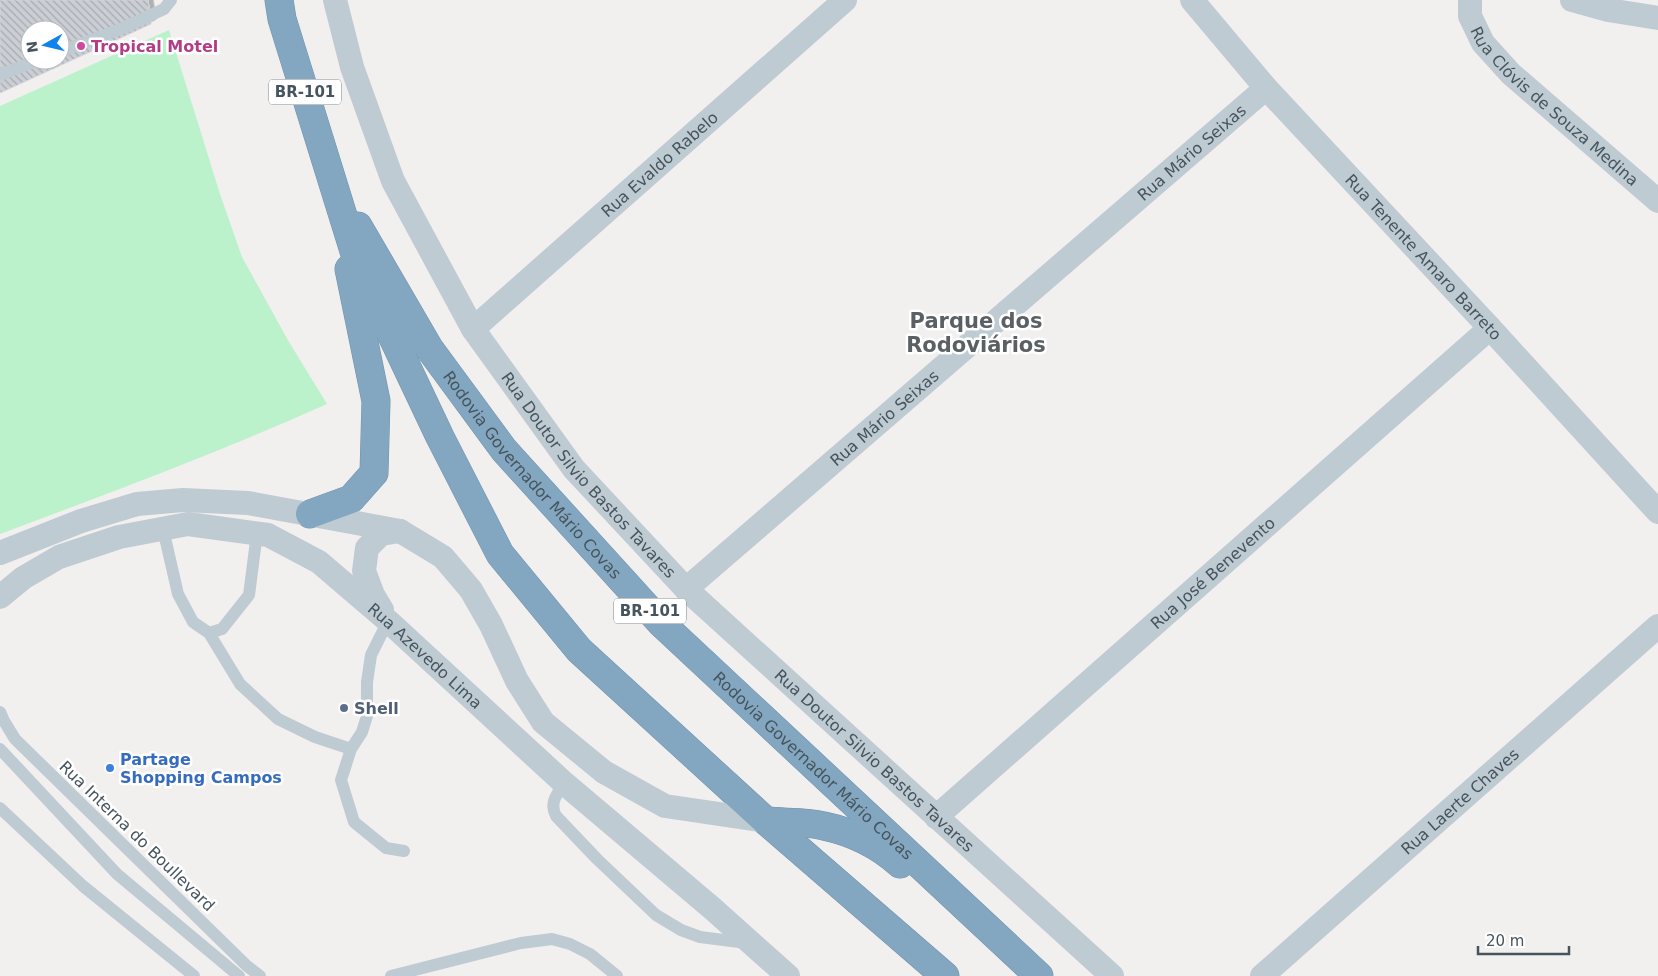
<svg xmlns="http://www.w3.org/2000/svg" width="1658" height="976" viewBox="0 0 1658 976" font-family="'DejaVu Sans',sans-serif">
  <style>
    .green { fill: #bbf2cb }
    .building { fill: url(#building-back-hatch); stroke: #d2d6db; fill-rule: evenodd; filter: url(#shadow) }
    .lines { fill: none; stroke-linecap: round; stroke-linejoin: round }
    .highway-casing { stroke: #6f92ac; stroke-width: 29 }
    .lane { stroke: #bfcbd2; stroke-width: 12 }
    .street { stroke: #bfcbd2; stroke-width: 24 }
    .highway { stroke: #84a7c1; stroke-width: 28 }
    .hotel-dot { fill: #d1479c; stroke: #fff; stroke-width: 2 }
    .service-dot { fill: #5c6f8a; stroke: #fff; stroke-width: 2 }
    .shop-dot { fill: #3f7fe0; stroke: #fff; stroke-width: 2 }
    .labels { text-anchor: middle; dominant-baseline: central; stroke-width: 5; stroke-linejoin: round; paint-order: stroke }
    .shield { fill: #fff; stroke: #7e878e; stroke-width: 1 }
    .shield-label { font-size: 15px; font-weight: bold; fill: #46545d }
    .hotel-label { font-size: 16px; font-weight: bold; fill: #b23c85; stroke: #fff; text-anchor: start }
    .street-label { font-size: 16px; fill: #46545d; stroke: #fff }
    .service-label { font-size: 16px; font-weight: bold; fill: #4e5e75; stroke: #fff; text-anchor: start }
    .shop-label { font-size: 16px; font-weight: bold; fill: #366cbe; stroke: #fff; text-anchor: start }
    .district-label { font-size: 21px; font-weight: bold; fill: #5b6064; stroke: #fff }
  </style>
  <defs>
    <pattern id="building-back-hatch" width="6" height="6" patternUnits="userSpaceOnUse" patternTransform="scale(1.25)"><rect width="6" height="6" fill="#cbced4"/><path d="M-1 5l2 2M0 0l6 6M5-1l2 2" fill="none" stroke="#a7aaaf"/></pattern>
    <filter id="shadow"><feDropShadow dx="4.5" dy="-4.5" stdDeviation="0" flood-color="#0004"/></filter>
  </defs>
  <rect width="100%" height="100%" fill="#f2efef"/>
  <path class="green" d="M 169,30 L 220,194 L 242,257 L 289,342 L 327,404 C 220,452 110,493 0,534 L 0,106 Z"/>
  <path class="building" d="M 0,0 L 148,0 L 151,24 L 0,93 ZM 30,30 L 60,30 L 60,60 L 30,60 Z"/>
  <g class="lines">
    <g class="highway-casing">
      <g id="highway">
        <path d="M 279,0 L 282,19 L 358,264 L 440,437 L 500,554 L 579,650 L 766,821 L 945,976"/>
        <path id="s9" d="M 358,226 L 429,348 L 504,450 L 662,624 L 1039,976"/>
        <path d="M 310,514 L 351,499 L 374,473 L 376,401 L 349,269"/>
        <path d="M 766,821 C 785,823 806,821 824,826 C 852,832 879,845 900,864"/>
      </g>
    </g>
    <path class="lane" d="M 60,52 L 123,28 L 164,9 L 171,0
      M 0,75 L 39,60
      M 163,529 L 178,594 L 193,622 L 209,633 L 222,629 L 249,595 L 257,533
      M 388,621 L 371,655 L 367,682 L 367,716 L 362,732 L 351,749 L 341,780 L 354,822 L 386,848 L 404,851
      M 209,633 L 240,684 L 278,719 L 315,737 L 351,749
      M 0,712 L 4,721 L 15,739 L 247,966 L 260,976
      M 0,749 L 117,874 L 239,976
      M 564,783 C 557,794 549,803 556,816 L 597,859 L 656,915 L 681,930 L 700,937 L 747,943
      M 0,808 L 83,886 L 194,976
      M 391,976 L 521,943 L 552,939 L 570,944 L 590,954 L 617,976"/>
    <g class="street">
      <path id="s1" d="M 335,0 L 352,67 L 393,181 L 473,329 L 574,469 L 686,589 L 1112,976"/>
      <path id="s2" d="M 1192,0 L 1266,88 L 1490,328 L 1658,512"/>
      <path id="s3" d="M 1470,0 L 1470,16 L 1483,43 L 1511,74 L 1658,201"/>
      <path d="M 1572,0 L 1608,10 L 1658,18"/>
      <path id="s4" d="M 473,329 L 845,0"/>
      <path d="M 0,553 L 81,521 L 137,504 L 183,500 L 248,503 L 400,531 L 443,557 L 471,590 L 491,625 L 517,681 L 543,722 L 604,772 L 665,806 L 766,821"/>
      <path id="s5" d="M 686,589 L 1266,88"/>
      <path id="s6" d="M 0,597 L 23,578 L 59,557 L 119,537 L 188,524 L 268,535 L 319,562 L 388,621 L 564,783 L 713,909 L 788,976"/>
      <path d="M 382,610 L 373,595 L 364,571 L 367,548 L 381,534 L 400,531"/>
      <path id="s7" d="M 936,817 L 1490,328"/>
      <path id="s8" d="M 1262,976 L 1658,626"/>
    </g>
    <use href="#highway" class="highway"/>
  </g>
  <circle class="hotel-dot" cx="81" cy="46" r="5"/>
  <circle class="service-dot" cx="344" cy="708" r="5"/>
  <circle class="shop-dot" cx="110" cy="768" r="5"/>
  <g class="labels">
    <g class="shield">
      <rect x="269" y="79.5" width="72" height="25" rx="4"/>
      <rect x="614" y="598.5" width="72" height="25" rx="4"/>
    </g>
    <g class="shield-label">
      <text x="305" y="92">BR-101</text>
      <text x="650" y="611">BR-101</text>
    </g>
    <g class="hotel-label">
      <text x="91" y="46">Tropical Motel</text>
    </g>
    <g class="street-label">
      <text stroke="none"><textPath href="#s3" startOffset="141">Rua Clóvis de Souza Medina</textPath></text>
      <text stroke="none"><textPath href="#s5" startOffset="668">Rua Mário Seixas</textPath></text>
      <text stroke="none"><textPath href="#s4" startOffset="249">Rua Evaldo Rabelo</textPath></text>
      <text stroke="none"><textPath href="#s2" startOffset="346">Rua Tenente Amaro Barreto</textPath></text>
      <text stroke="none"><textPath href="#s5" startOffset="262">Rua Mário Seixas</textPath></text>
      <text stroke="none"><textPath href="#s9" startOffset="305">Rodovia Governador Mário Covas</textPath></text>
      <text stroke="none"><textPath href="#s1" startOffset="545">Rua Doutor Silvio Bastos Tavares</textPath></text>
      <text stroke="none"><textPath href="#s7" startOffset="369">Rua José Benevento</textPath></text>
      <text stroke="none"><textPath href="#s6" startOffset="485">Rua Azevedo Lima</textPath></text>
      <text stroke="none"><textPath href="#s1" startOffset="950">Rua Doutor Silvio Bastos Tavares</textPath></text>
      <text stroke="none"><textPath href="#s9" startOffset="710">Rodovia Governador Mário Covas</textPath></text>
      <text stroke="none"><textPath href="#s8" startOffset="264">Rua Laerte Chaves</textPath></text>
      <text transform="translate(137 836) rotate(44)">Rua Interna do Boullevard</text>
    </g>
    <g class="service-label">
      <text x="354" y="708">Shell</text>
    </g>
    <g class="shop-label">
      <text x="120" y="759">Partage<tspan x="120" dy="18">Shopping Campos</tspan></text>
    </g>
    <g class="district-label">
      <text x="976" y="321">Parque dos<tspan x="976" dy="24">Rodoviários</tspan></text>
    </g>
  </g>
  <g transform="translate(45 45) rotate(262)"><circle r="24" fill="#ffffff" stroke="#b5bbbe"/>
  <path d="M0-4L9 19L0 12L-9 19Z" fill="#0f82ec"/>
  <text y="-8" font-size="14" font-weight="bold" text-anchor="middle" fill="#46545d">N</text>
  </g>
  <path d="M1478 946v8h91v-8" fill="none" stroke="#46545d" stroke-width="2.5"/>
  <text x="1486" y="946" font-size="15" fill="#46545d" stroke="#ffffff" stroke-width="4" paint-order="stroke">20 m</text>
</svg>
